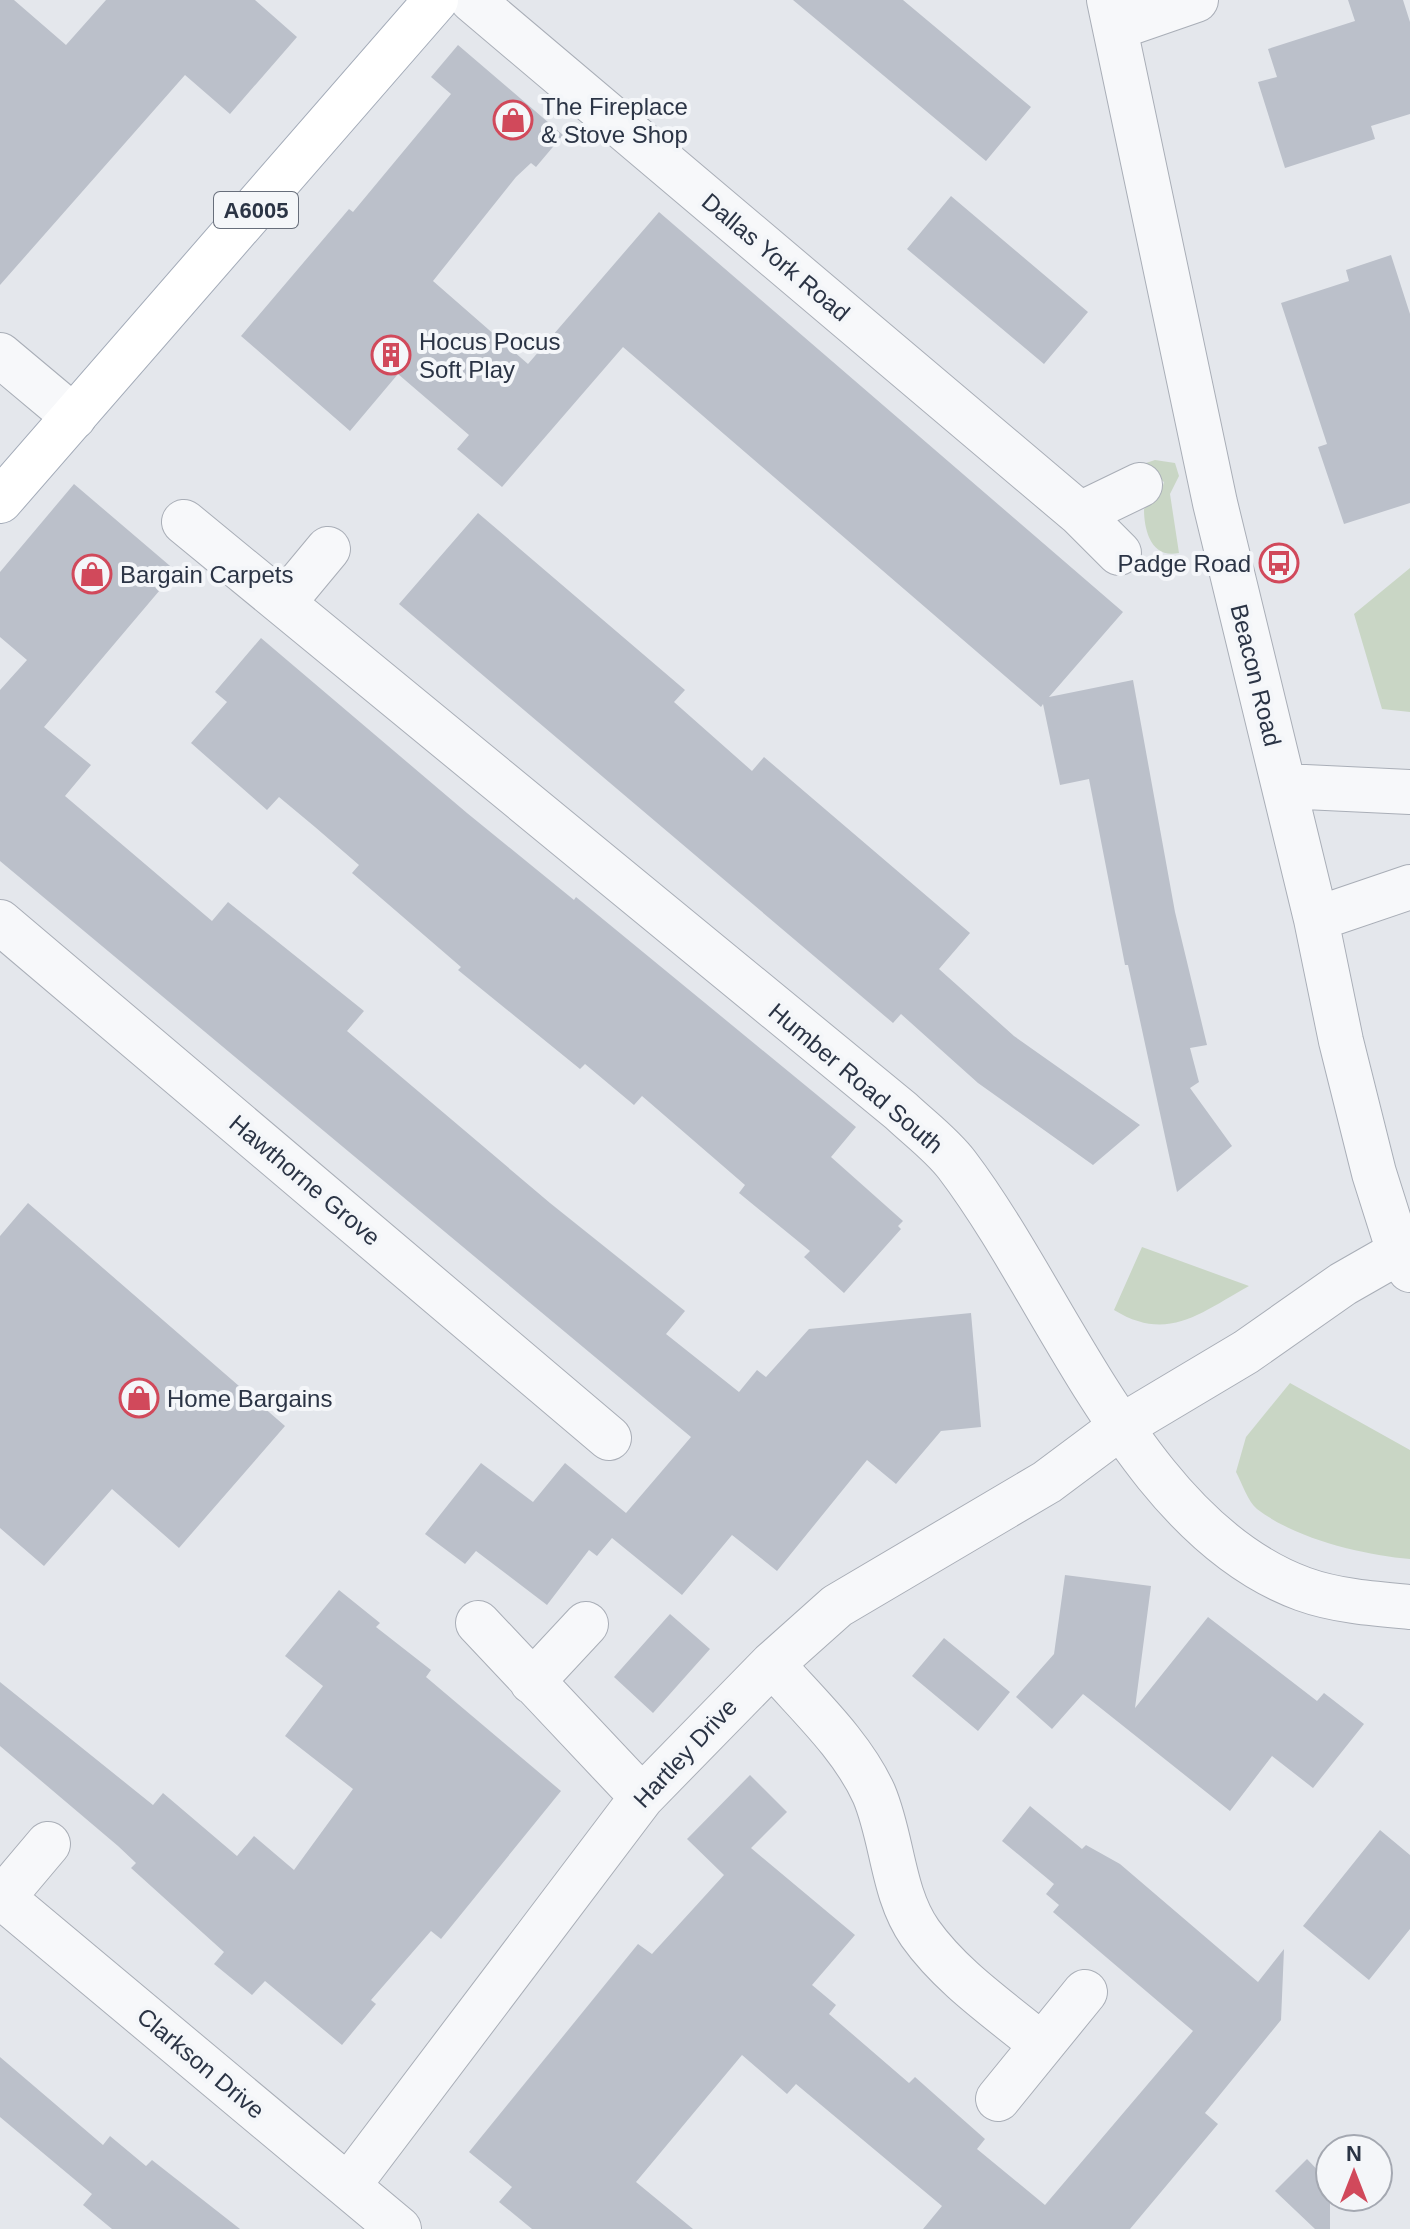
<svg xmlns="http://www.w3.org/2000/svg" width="1410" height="2229" viewBox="0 0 1410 2229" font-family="Arial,sans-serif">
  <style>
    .green { fill: #c9d6c5 }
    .building { fill: #bbc0ca }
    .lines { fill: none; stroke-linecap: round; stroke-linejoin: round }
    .minor-casing { stroke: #a9aeb7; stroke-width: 46 }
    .major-casing { stroke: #a3abb8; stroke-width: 46 }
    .minor { stroke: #f7f8fa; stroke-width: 44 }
    .major { stroke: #fff; stroke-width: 44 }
    .labels { text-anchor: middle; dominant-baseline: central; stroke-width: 8; stroke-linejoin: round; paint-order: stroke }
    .shield { fill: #f4f6f9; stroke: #676e7b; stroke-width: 2 }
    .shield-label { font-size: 22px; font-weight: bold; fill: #2b3445 }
    .poi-label { font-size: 24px; fill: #2b3445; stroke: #f4f6f9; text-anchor: start }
    .street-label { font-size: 24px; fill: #2b3445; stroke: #f4f6f9 }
  </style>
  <rect width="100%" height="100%" fill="#e4e7ec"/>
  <path class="green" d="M 1155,460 L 1175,463 L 1179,476 L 1170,494 L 1179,553 C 1151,559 1144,530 1144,509 L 1160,496 L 1164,482 L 1140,465 Z
    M 1410,568 L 1410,712 L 1382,709 L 1354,614 Z
    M 1142,1247 L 1249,1286 C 1200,1313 1168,1343 1114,1310 Z
    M 1290,1383 L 1410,1450 L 1410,1559 C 1363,1555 1296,1539 1257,1509 C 1248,1502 1242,1483 1236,1472 L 1246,1437 Z"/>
  <path class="building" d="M 0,0 L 14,0 L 66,45 L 106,0 L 255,0 L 297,37 L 230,114 L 185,75 L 0,285 Z
    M 793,0 L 903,0 L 1031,107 L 986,161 Z
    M 1348,0 L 1403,0 L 1410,22 L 1410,114 L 1371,126 L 1375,139 L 1285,168 L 1258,82 L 1277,77 L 1268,49 L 1355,21 Z
    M 458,45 L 563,135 L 536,167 L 531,163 L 516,177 L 433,281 L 528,364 L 659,212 L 1123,612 L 1049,697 L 1133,680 L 1175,912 L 1207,1045 L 1190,1048 L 1199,1082 L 1190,1088 L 1232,1146 L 1177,1192 L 1128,965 L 1125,965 L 1089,779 L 1060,785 L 1043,704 L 1041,707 L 623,347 L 502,487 L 457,449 L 469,435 L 398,374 L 350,431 L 241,336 L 349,209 L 353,212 L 451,94 L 431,77 Z
    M 951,196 L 1088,312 L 1044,364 L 907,249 Z
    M 1391,255 L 1410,314 L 1410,503 L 1344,524 L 1318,447 L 1327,444 L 1281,303 L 1349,281 L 1346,270 Z
    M 74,484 L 176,571 L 44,727 L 91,765 L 65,796 L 212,921 L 228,902 L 364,1011 L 347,1031 L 550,1203 L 685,1311 L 666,1334 L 739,1392 L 757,1370 L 766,1377 L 809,1329 L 971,1313 L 981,1427 L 941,1431 L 896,1484 L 867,1460 L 777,1571 L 732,1535 L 682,1595 L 612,1538 L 597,1556 L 589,1550 L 547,1605 L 476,1551 L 465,1564 L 425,1534 L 481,1463 L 533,1502 L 565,1463 L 626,1513 L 691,1437 L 0,861 L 0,690 L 27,660 L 0,637 L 0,572 Z
    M 478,513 L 685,690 L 674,702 L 752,771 L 764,757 L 970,933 L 939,969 L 1014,1036 L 1140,1125 L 1093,1165 L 978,1083 L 901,1014 L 893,1023 L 399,604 Z
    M 261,638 L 467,813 L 574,900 L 576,897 L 856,1127 L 831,1157 L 903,1221 L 898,1226 L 901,1229 L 844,1293 L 804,1257 L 810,1251 L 739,1193 L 745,1185 L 642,1096 L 634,1105 L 585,1064 L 580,1069 L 458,970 L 461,967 L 352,873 L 359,865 L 315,827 L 279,797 L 267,810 L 191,743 L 227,702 L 215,692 Z
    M 28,1203 L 285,1426 L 179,1548 L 112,1489 L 44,1566 L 0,1528 L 0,1236 Z
    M 1065,1575 L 1151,1586 L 1135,1708 L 1208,1617 L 1317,1701 L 1324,1693 L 1364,1724 L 1313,1788 L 1272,1756 L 1230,1811 L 1083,1694 L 1052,1729 L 1016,1697 L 1054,1654 Z
    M 339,1590 L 380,1623 L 376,1627 L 431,1670 L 426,1677 L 561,1791 L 441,1939 L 431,1931 L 371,2000 L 376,2004 L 342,2045 L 265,1981 L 252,1995 L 214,1964 L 224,1952 L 131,1868 L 136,1863 L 118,1846 L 0,1746 L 0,1682 L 153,1805 L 163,1793 L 237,1856 L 254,1836 L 294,1870 L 353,1789 L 285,1736 L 323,1686 L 285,1656 Z
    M 670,1614 L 710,1649 L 653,1713 L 614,1677 Z
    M 944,1638 L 1010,1692 L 978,1731 L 912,1676 Z
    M 750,1775 L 787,1812 L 751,1848 L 855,1935 L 812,1985 L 836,2005 L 829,2014 L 909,2083 L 915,2077 L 933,2093 L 985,2139 L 977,2149 L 1045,2205 L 1193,2031 L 1053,1912 L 1059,1905 L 1046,1894 L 1054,1884 L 1002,1841 L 1030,1806 L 1082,1849 L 1086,1845 L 1120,1864 L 1258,1982 L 1284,1949 L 1281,2020 L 1205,2113 L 1218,2124 L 1130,2229 L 923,2229 L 942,2206 L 796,2084 L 787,2094 L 742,2055 L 636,2182 L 693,2229 L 532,2229 L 499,2202 L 512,2187 L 469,2152 L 638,1944 L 652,1954 L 724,1875 L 687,1839 Z
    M 1380,1830 L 1410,1855 L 1410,1929 L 1369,1980 L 1303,1926 Z
    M 0,2057 L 103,2145 L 110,2136 L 146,2166 L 152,2160 L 240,2229 L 112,2229 L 83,2205 L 92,2194 L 0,2117 Z
    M 1307,2159 L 1330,2183 L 1330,2229 L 1315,2229 L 1275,2191 Z"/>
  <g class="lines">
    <g class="minor-casing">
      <path id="minor" d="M 472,0 L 1080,514 L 1119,553
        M 1109,0 L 1215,503 L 1316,919 L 1341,1041 L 1374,1173 L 1399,1252 L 1410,1270
        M 1115,28 L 1196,0
        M 0,355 L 74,417
        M 1080,514 L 1140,485
        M 184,522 L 901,1111 C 919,1128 942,1145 957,1165 C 1058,1298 1138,1529 1303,1589 C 1336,1601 1375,1604 1410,1607
        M 284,602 L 328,549
        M 1284,786 L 1410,792
        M 1316,919 L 1410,887
        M 0,922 L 609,1438
        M 478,1623 L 642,1797
        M 772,1664 C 806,1703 852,1745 874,1794 C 893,1839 892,1893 920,1933 C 952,1978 1000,2010 1042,2045
        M 532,1682 L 586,1624
        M 3,1898 L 399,2229
        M 0,1901 L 48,1844
        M 998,2099 L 1085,1992
        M 348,2186 L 642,1797 L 772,1664 L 837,1606 L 1047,1482 L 1122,1426 L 1246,1352 L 1343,1284 L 1399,1252"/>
    </g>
    <g class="major-casing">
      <path id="major" d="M 0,501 L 436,0"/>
    </g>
    <use href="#minor" class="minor"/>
    <use href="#major" class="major"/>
  </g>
  <defs>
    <g id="shop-ring" transform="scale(2)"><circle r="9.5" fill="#f4f6f9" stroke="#d1495b" stroke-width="1.5"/><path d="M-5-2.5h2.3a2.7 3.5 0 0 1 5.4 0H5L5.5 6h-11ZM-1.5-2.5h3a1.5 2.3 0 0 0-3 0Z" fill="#d1495b"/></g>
    <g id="building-ring" transform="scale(2)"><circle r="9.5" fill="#f4f6f9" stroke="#d1495b" stroke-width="1.5"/><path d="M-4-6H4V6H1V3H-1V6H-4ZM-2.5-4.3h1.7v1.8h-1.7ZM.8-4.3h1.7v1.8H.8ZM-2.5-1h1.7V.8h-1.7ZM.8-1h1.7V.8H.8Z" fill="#d1495b"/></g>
    <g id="bus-ring" transform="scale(2)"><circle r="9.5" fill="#f4f6f9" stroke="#d1495b" stroke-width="1.5"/><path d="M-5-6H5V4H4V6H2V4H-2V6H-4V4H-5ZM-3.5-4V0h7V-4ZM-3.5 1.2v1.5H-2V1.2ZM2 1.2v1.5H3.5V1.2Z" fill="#d1495b"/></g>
  </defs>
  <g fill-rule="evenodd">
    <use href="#shop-ring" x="513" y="120"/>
    <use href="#building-ring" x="391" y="355"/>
    <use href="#bus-ring" x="1279" y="563"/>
    <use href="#shop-ring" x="92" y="574"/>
    <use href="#shop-ring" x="139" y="1398"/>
  </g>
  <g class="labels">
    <rect class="shield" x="214" y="192" width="84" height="36" rx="6"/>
    <g class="shield-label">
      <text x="256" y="210">A6005</text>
    </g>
    <g class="poi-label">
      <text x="541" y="106">The Fireplace<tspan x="541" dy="28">&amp; Stove Shop</tspan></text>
      <text x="419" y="341">Hocus Pocus<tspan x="419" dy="28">Soft Play</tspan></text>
      <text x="1251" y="563" text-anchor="end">Padge Road</text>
      <text x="120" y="574">Bargain Carpets</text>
      <text x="167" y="1398">Home Bargains</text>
    </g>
    <g class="street-label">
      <text transform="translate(776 257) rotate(40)">Dallas York Road</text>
      <text transform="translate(1256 675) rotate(76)">Beacon Road</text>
      <text transform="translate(856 1078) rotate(40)">Humber Road South</text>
      <text transform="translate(305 1180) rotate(40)">Hawthorne Grove</text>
      <text transform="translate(685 1753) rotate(-47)">Hartley Drive</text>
      <text transform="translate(201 2063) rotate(40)">Clarkson Drive</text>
    </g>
  </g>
  <g transform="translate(1354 2173)"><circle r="38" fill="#f4f6f9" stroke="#a4a8b1" stroke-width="2"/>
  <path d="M0-6L14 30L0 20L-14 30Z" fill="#d1495b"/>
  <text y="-12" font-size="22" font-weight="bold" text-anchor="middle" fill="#2b3445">N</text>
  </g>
</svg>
